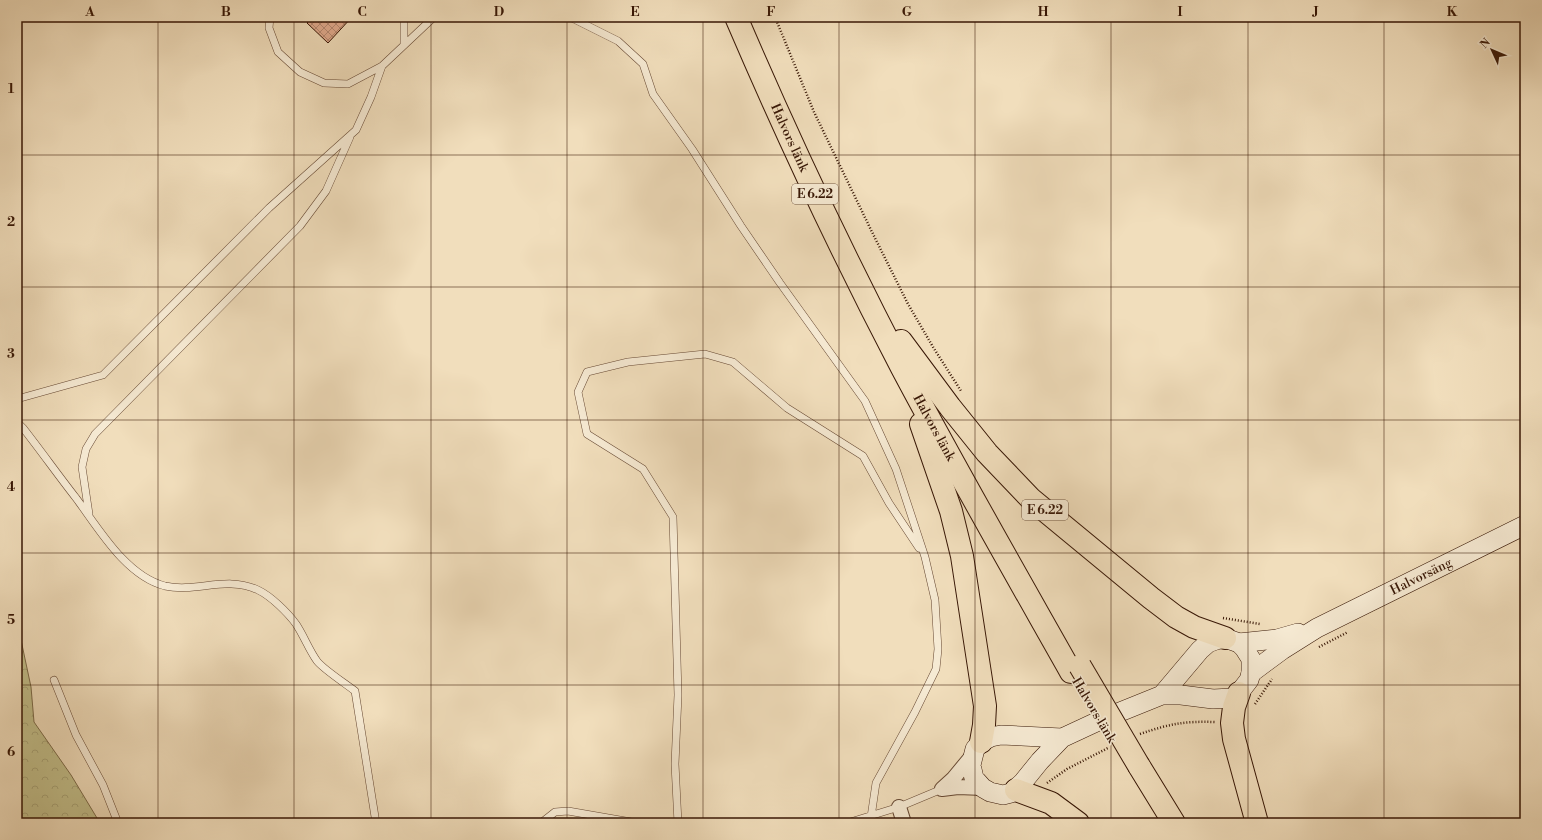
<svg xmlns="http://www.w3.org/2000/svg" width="1542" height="840" viewBox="0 0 1542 840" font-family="'Libre Bodoni',serif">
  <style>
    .forest { fill: url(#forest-crowns); stroke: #7c6a48 }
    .building { fill: url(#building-cross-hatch); stroke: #371605 }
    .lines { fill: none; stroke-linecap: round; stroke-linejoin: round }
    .lane-casing { stroke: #664833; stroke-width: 8 }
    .street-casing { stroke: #664833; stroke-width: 16 }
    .secondary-casing { stroke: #371605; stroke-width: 20 }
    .highway-casing { stroke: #371605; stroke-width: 24 }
    .path { stroke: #371605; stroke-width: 2.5; stroke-dasharray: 1 2; stroke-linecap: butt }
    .lane { stroke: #f6ead3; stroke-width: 7 }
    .street { stroke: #f6ead3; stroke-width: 14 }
    .secondary { stroke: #f6ead3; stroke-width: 19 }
    .highway { stroke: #f1debc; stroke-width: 22 }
    .highway-bridge-casing { stroke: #371605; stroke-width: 24; stroke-linecap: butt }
    .highway-bridge { stroke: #f1debc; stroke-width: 22 }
    .grid { fill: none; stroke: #371605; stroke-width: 1; stroke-opacity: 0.55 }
    .labels { text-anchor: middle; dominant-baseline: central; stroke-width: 3; stroke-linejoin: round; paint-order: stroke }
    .shield { fill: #f6ead3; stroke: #705643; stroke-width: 1 }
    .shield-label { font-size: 12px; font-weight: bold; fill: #371605 }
    .street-label { font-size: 13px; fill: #371605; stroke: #f6ead3 }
    .neatline { fill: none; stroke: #371605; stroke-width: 1.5 }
    .grid-label { font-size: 13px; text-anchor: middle; font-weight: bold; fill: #371605 }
  </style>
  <defs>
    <pattern id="forest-crowns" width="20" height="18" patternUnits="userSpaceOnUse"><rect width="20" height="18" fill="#c2bf8b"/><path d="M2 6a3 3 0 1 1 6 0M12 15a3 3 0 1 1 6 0" fill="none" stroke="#a7a376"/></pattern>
    <pattern id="building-cross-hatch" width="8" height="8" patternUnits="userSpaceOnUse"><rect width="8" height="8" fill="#e0aa8d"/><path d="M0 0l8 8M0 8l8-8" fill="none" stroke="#b68971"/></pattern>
  </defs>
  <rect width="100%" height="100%" fill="#f1debc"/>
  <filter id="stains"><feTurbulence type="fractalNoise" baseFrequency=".005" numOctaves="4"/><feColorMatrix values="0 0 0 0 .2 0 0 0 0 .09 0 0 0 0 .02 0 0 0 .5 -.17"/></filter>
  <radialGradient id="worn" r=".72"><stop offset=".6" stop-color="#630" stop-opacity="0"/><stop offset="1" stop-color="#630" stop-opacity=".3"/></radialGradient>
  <path class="forest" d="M 17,631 L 21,640 L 31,687 L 34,722 L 71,775 L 100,823 L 17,823 Z"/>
  <path class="building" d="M 312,17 L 352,17 L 328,43 L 307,23 Z"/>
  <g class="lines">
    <g class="lane-casing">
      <path id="lane" d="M 270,17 L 269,28 L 278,52 L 300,72 L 324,83 L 348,84 L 382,66 L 434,17
        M 404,17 L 404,45
        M 570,17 L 618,41 L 643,64 L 653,94 L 692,149 L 741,226 L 780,283 L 865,401 L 896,469 L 925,557 L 935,600 L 938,649 L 936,669 L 915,712 L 876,783 L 871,817
        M 17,399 L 103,375 L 269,208 L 356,130 L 371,97 L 382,66
        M 17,422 L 23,428 C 41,451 58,475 76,498 C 99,529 126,576 165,586 C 197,593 227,575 258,590 C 271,596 288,613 296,624 C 304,636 309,650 317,661 C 323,669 346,684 355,691 L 376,823
        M 89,514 L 82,467 L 86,449 L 95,434 L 300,226 L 326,191 L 350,137
        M 54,680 L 76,735 L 103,785 L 118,823
        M 541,823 L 555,812 L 568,811 L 637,823
        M 678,823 L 675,764 L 678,695 L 673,517 L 643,469 L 587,434 L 578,392 L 587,372 L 628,362 L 705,354 L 733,362 L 787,408 L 863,456 L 889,503 L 919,548
        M 847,823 L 899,807 L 942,789"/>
    </g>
    <g class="street-casing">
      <path id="street" d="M 942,789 L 953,779 L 972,756
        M 942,789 L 958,787 L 983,788
        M 899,807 L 904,823"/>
    </g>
    <g class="secondary-casing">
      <g id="secondary">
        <path d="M 1239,643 L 1277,639 L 1298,633"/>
        <path id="s1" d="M 1251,673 L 1282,650 L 1317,628 L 1525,525"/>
        <path d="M 1062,738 L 1001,735 L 991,737 L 981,742 L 975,749 L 971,765 L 974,778 L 983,788 L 990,792 L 1003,795 L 1011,793 L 1023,782 L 1040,761 L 1062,738 L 1105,718 L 1162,695 L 1181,695 L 1213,699 L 1232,698 L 1239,693 L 1249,680 L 1251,673 L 1251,659 L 1244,648 L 1239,643 L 1225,638 L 1216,640 L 1208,643 L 1200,650 L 1162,695"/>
      </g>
    </g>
    <g class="highway-casing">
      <g id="highway">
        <path id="s2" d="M 736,17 C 787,136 842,253 902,368 C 956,470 1014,571 1071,672"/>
        <path d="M 901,341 L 950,407 L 987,453 L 1031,499 L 1151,598 L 1176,617 L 1194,627 L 1225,638"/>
        <path d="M 921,424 L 951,511 L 962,556 L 985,706 L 984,725 L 981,742"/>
        <path d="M 1239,693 L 1234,707 L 1232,723 L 1234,739 L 1257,823"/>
        <path d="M 1139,766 L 1174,823"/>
        <path d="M 1016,790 L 1051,803 L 1078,823"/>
      </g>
    </g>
    <path class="path" d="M 775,17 L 814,112 L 872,232 L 908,304 L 933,347 L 961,391
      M 1223,618 L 1260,624
      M 1319,647 L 1348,632
      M 1255,704 L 1272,679
      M 1140,734 C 1169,724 1184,721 1215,722
      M 1047,783 L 1067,769 L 1108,748"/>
    <use href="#lane" class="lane"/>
    <use href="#street" class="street"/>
    <use href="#secondary" class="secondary"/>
    <use href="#highway" class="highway"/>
    <g class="highway-bridge-casing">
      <path id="highway-bridge" d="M 1080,666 L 1139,766"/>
    </g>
    <use href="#highway-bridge" class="highway-bridge"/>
  </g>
  <path class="grid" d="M 158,17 L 158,823M 294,17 L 294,823M 431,17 L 431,823M 567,17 L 567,823M 703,17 L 703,823M 839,17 L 839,823M 975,17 L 975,823M 1111,17 L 1111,823M 1248,17 L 1248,823M 1384,17 L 1384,823M 17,155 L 1525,155M 17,287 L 1525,287M 17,420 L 1525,420M 17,553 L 1525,553M 17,685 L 1525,685"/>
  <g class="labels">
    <g class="shield">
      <rect x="792" y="184" width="46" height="20" rx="3"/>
      <rect x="1022" y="500" width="46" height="20" rx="3"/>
    </g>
    <g class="shield-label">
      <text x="815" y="194">E 6.22</text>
      <text x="1045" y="510">E 6.22</text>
    </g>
    <g class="street-label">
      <text stroke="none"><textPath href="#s2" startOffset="132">Halvors länk</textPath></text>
      <text stroke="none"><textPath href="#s2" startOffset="456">Halvors länk</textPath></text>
      <text stroke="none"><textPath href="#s1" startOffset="196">Halvorsäng</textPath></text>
      <text transform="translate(1094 710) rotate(59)">Halvors länk</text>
    </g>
  </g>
  <rect width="1542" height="840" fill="none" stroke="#f1debc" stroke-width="44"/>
  <g transform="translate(1492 50) rotate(314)" stroke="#f6ead3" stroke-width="3" paint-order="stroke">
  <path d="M0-3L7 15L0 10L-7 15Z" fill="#371605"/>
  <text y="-6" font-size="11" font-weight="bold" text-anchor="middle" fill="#371605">N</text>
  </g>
  <rect x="22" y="22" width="1498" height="796" class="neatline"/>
  <g class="grid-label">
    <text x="90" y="16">A</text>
    <text x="226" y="16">B</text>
    <text x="362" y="16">C</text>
    <text x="499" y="16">D</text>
    <text x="635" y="16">E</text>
    <text x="771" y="16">F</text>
    <text x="907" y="16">G</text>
    <text x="1043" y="16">H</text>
    <text x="1180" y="16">I</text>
    <text x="1316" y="16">J</text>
    <text x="1452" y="16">K</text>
    <text x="11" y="93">1</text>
    <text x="11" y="226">2</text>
    <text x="11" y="358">3</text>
    <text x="11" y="491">4</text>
    <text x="11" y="624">5</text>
    <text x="11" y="756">6</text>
  </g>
  <rect width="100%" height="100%" filter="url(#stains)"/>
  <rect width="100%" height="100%" fill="url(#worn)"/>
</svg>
